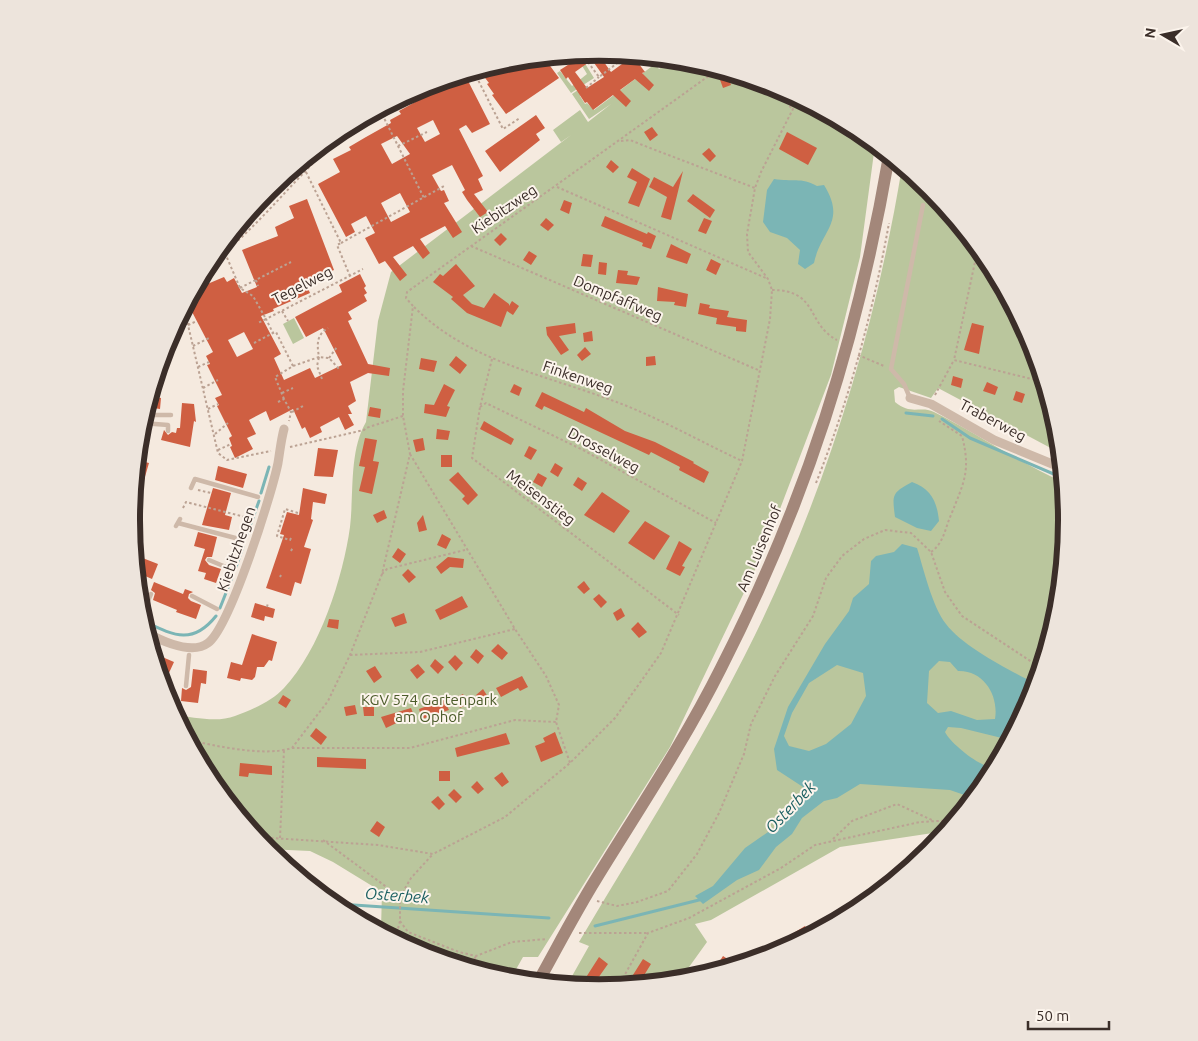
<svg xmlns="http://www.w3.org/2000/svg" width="1198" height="1041" viewBox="0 0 1198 1041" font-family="Ubuntu,sans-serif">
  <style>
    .green { fill: #bac69d }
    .water { fill: #7bb5b5; fill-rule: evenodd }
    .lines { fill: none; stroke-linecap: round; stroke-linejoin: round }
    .stream { stroke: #7bb5b5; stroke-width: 3 }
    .building { fill: #cf5f42; fill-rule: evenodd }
    .path { stroke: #bba293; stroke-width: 2; stroke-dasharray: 2.5 2.5; stroke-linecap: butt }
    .service { stroke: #ceb9a9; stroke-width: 4.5 }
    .minor { stroke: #ceb9a9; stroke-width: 9 }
    .secondary { stroke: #a3877a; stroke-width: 12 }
    .labels { text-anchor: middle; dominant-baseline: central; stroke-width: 4; stroke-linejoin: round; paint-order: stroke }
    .street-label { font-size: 15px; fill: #3b2e29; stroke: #fcf4ec }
    .park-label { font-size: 15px; fill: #4c5c2b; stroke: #fcf4ec }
    .water-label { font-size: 16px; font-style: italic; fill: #1b5f61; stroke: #fcf4ec }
    .rim { fill: none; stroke: #3b2e29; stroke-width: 6 }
  </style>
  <rect width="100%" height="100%" fill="#f5eadf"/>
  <path class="green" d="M 581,57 L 594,78 L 571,93 L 557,73 L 560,71 L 572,86 L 587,74 L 578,59 Z
    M 644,57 L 651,58 L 659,69 L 672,60 L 691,62 L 778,88 L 859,132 L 875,145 L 860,257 L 831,375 L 764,551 L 670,747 L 538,957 L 523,957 L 510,980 L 507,979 L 420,953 L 379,931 L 381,929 L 382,892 L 333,862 L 310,851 L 266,849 L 210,780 L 175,715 C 193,717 217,723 235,716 C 252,710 272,701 284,688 C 320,650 343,577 350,527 C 354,493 349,451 366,422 L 378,321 L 391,272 L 571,135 L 561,142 L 553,130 L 580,110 L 588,122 L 611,104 L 589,119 L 572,94 L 584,86 L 580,96 L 585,104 L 587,103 L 594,110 L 651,67 Z
    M 902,167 C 983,233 1050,348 1060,453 L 938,388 L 931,398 L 899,387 L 894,390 L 895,402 C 912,416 920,405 934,412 C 978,434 1018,462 1063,482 L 1067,521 L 1058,612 L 1031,700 L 988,781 L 946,831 L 840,847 L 711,920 L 695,924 L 707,942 L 679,981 L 599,988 L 567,985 L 589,946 L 579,942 C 635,847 695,754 745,655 C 823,501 874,337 902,167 Z
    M 294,318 L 304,338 L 293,344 L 283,324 Z"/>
  <path class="water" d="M 774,179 C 792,182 801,177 817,186 L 824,185 C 847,222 821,230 814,263 L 805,269 L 798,264 L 800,250 L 787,238 L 770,232 L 763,222 L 767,190 Z
    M 912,482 C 931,489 937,501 939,521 L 931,531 L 917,528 L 895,517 C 892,494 892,493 912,482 Z
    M 902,544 L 917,548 C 924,570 932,606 946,624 C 963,647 1011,671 1036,684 L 1031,700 L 1010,740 L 961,728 L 948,727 L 945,732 C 951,744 981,768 995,768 L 988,781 L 973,798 L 950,790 L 860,784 L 837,798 L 824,801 L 802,818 L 792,834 L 776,847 L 759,870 L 737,880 L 703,904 L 695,896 L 713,886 L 745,848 L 794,814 L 803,787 L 777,770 L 774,749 L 788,707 L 825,644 L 849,611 L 853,598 L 869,584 L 871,561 L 876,556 L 894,552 ZM 939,661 L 950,662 L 958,671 C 984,670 999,696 995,719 L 977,720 L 951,711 L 938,713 L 927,703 L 929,671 ZM 837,665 L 863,673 L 866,696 L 851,724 L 826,744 L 809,751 L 789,746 L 784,736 L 792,713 L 809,683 Z"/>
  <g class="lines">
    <path class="stream" d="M 906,413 L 933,416
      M 942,419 L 970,438 L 1063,478
      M 261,493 L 269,467
      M 246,537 L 259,501
      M 236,567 L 243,547
      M 220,608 L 233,575
      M 143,621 C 173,635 192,646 216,616
      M 335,906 L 339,904 L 549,918
      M 595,926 L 703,899"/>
  </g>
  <path class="building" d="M 601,53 L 599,55 L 611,72 L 633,56 L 649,57 L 639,64 L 645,72 L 642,73 L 654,85 L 649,91 L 635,79 L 620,90 L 631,101 L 626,107 L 613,95 L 593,110 L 587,102 L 585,103 L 568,77 L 566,79 L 560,70 L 585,54 ZM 592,60 L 604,77 L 587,88 L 575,72 Z
    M 536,59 L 539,63 L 545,59 L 559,78 L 506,114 L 492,95 L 494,94 L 487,84 L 489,83 L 479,70 L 499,64 L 503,70 L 517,61 Z
    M 727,74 L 731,85 L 723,88 L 719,77 Z
    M 465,75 L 490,124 L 472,133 L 466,125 L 459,129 L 483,176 L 478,179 L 483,190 L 474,194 L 488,212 L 480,217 L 467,200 L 462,192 L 465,190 L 452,165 L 432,175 L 441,191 L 444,190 L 449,201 L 444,203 L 462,232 L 453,238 L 445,226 L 420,239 L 430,253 L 423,259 L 413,246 L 393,257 L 407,275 L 400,281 L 385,261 L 379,264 L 365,238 L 375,233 L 366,216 L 351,224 L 355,232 L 346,237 L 318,184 L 340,172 L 333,159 L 351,150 L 349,147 L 366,137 L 391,123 L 390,120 L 401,114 L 399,111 L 417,101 L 416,99 L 452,80 L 451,79 ZM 433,120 L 440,134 L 425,142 L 417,128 ZM 397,136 L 410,154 L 392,164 L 381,144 ZM 400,193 L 410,212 L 391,222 L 381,203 Z
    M 536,115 L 545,128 L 536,134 L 540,140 L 500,172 L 485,151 Z
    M 652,127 L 658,135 L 650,141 L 644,132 Z
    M 787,132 L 817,148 L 808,165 L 779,149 Z
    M 709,148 L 716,156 L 710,162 L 702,154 Z
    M 611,160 L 619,167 L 613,173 L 606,167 Z
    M 632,168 L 650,179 L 639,207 L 628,203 L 637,182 L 627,177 Z
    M 683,171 L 671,220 L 661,217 L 667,197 L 649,187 L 654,177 L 673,187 Z
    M 693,194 L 715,210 L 710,218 L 687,201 Z
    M 307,199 L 334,270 L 305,282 L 310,293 L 273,309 L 274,311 L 261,316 L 281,354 L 274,358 L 284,380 L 310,368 L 315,378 L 342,365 L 323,328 L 306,337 L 295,317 L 342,292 L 339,285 L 360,274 L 366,286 L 364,288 L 367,293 L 364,295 L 367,301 L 348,312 L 352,319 L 348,321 L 368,364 L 390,368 L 389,376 L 368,373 L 350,382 L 356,401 L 348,406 L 352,414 L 348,414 L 354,425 L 345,430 L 339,417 L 320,427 L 322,432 L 310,438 L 305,427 L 302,429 L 293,409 L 270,421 L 266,411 L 249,420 L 256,434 L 247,438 L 253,449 L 235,458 L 230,447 L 232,446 L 229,438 L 232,436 L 217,406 L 219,405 L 215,398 L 222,395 L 207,365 L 210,364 L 206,356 L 213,352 L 190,308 L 197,304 L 192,294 L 201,277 L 205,285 L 224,277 L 227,282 L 234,278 L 242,293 L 257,287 L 242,250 L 278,236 L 275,227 L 294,218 L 289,206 ZM 244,332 L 253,349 L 237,357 L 228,340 Z
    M 564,200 L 572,203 L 569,214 L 560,210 Z
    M 605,216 L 647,234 L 648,232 L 656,236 L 651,249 L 642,246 L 643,243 L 601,226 Z
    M 546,218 L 554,225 L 548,231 L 540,225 Z
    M 704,218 L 712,221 L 706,234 L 698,231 Z
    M 501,233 L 507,239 L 500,246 L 494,240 Z
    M 671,244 L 691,254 L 687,264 L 666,257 Z
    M 529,251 L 537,256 L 531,265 L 523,260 Z
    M 583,254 L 593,255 L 591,267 L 581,266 Z
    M 711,259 L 721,264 L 716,275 L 706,270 Z
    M 599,262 L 607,263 L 606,275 L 598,274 Z
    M 456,264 L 475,286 L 463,295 L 472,304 L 484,308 L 494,293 L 509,304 L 509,306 L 512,301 L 519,306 L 513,315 L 507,311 L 501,327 L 467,313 L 451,299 L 453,297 L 433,282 L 440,274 L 443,276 Z
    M 618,270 L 628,271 L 627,275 L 640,277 L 637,285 L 616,283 Z
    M 658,287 L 688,294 L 686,307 L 674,305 L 675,302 L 657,301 Z
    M 700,303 L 710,305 L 709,308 L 729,311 L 727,317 L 747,320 L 746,332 L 736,331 L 736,327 L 716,324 L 717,318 L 698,314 Z
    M 575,323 L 576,333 L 559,336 L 569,350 L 561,355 L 547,335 L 546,327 Z
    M 972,323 L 984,326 L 979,354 L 964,350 Z
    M 592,331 L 593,341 L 584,342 L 583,333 Z
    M 585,347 L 591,354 L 582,361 L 577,355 Z
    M 456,356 L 467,365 L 460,374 L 449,365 Z
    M 655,356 L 656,365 L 646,366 L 646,357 Z
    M 421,358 L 437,361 L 434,372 L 419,369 Z
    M 953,376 L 963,379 L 961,388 L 951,385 Z
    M 987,382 L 998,387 L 995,395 L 983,391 Z
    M 444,384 L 455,390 L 447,406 L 450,407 L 446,417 L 424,413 L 425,404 L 434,405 Z
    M 514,384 L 522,388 L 519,396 L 510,392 Z
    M 1016,391 L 1025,394 L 1022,403 L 1013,400 Z
    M 542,392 L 584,412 L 586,408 L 625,431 L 655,442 L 694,462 L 693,463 L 709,472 L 704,483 L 679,470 L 680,467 L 651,452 L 649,455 L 544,406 L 542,410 L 535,406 Z
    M 150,396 L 161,398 L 160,409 L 147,407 Z
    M 182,403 L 194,404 L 196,422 L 194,421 L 190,447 L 161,440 L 164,430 L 168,435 L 172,432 L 176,433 L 177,428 L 180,428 Z
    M 370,407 L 381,409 L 380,418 L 368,416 Z
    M 484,421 L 514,439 L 511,445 L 480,429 Z
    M 437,429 L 450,431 L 448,440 L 436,439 Z
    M 365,438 L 377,440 L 373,461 L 379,462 L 372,494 L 359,491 L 365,467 L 359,466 Z
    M 423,438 L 425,450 L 416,452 L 413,440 Z
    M 529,446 L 537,450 L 531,460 L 524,456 Z
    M 318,448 L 338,450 L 333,477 L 314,476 Z
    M 441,455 L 452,455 L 452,467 L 441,467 Z
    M 137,460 L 149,463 L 137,504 L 133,503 Z
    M 555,463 L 563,468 L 558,477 L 550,472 Z
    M 218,466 L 247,474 L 243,488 L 215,480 Z
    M 458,472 L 478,495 L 468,505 L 462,499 L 465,496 L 449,480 Z
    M 538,473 L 547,478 L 542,487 L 533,482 Z
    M 578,477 L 587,483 L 582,491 L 573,485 Z
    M 213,488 L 231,493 L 225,515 L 232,517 L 229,530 L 202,525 Z
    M 303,488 L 327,494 L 325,504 L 313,502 L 311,519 L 313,520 L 304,547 L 311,549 L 301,584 L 295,582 L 291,596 L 266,588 L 284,535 L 280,534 L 287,512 L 299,515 Z
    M 602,492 L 630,511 L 614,533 L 584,515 Z
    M 384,510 L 387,518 L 377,523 L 373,515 Z
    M 423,515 L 427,530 L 419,532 L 417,523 Z
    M 645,521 L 670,536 L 654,560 L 628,543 Z
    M 198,532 L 217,537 L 212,557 L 207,557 L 205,560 L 209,565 L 221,569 L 216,583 L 204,579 L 206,573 L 198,571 L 205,549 L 194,546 Z
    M 442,534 L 451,539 L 446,549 L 437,545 Z
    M 679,541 L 692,549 L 682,566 L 685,567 L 680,576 L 666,569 Z
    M 398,548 L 406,554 L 400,563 L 392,557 Z
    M 140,557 L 158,564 L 152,579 L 136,572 L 139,570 L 142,562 Z
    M 448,557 L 464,559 L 463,568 L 450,567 L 441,574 L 436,567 Z
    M 408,569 L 416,577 L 409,583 L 402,575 Z
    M 584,581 L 590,589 L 584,594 L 577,587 Z
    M 154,582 L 183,594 L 185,589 L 193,592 L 189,594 L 188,598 L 191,601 L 201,605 L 196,619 L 176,612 L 177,610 L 153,600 L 155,593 L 151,590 Z
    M 599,594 L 607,602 L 601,608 L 593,599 Z
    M 462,596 L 468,607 L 440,620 L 435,610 Z
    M 255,603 L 275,609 L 273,618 L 265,616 L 264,621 L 251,617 Z
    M 621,608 L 625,616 L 617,621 L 613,613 Z
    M 404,613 L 407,623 L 395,627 L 391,618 Z
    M 329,619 L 339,620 L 338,629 L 327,627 Z
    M 638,622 L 647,632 L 639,638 L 631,629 Z
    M 252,634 L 277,642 L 272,661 L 269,660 L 264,667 L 257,667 L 255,677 L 252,680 L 241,678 L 240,681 L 227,678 L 231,662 L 242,665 Z
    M 498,644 L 508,653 L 502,660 L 491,651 Z
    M 476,649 L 484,656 L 478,664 L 470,657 Z
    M 455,655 L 463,663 L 456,671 L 448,662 Z
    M 160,656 L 174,662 L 163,686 L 156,665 Z
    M 435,659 L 444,667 L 438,674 L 430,666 Z
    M 418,664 L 425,672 L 417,679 L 410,670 Z
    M 375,666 L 382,677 L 374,683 L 366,671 Z
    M 193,669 L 207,671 L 206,684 L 201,683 L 198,703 L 181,701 L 182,688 L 186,690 L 191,687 Z
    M 522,676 L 528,687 L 520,691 L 518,688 L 501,697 L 496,688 Z
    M 483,689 L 488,697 L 481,702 L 476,695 Z
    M 463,694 L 468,704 L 460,708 L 455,698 Z
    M 283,695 L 291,700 L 286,708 L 278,703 Z
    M 444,700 L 449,710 L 422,719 L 419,709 Z
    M 355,705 L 357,714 L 346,716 L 344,707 Z
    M 363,707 L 374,707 L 374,716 L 364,716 Z
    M 411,708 L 415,718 L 405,719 L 386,728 L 381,717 Z
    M 316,728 L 327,737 L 321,745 L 310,736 Z
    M 555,732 L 563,753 L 541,762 L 535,746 L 545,742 L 543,738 Z
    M 506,733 L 510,744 L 457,757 L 455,748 Z
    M 200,754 L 209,756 L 207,765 L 201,764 Z
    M 317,757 L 366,759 L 366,769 L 317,767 Z
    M 240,763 L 272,766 L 272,775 L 249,773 L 248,777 L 239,776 Z
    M 439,771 L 450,771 L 450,781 L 439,781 Z
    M 502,772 L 509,782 L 502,787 L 494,778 Z
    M 477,781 L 484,789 L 478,794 L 471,787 Z
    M 454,789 L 462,797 L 456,803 L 448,795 Z
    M 438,796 L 445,804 L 439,810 L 431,802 Z
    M 377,821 L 385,827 L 379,837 L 370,831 Z
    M 805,926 L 810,936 L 797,943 L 792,934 Z
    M 723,956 L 737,965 L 712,973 Z
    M 599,957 L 608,964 L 591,988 L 583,982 Z
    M 643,959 L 651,964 L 638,985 L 626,986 Z"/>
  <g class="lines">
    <path class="path" d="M 582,54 L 599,77 L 628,55
      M 564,64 L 577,55
      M 474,72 L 503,129 L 520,118
      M 773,87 L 793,110
      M 586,88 L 599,77
      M 380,110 L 424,198
      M 621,141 L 630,140 L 650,148 L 755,188
      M 398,146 L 427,132
      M 306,172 L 341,243 L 337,245 L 350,276
      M 557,187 L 766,278
      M 926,199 L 930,189
      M 341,243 L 446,185
      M 471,246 L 758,370
      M 978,248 L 954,360 L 1044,382
      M 225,253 L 240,288 L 253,296 L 266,319 L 258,323
      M 207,266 C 265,224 305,162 362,119
      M 256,280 L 258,286
      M 240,288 L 291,262
      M 772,290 C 819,290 806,324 837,340
      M 414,307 C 468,361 542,374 611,400 C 656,416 699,441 742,461
      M 184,308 L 218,453 L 227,460 L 271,451
      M 282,311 L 288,321
      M 188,325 L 197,321
      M 254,343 L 273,333
      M 193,346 L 209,338
      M 858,355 L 884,366
      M 329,358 L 337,347
      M 492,359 L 480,407 L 472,458 L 679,615
      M 293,366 L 276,332 L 273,333 L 266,319 L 363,269
      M 198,367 L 209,362
      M 322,379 L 317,366 L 319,357 L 329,358 L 339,369
      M 203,388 L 218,380
      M 282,393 L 293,388
      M 935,395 L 954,360
      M 284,399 L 275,377 L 293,366 L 319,357 C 317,345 316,335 328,328
      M 278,402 L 284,399 L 291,412 L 289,421
      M 480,407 L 486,403 L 492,406 L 583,450 L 716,523
      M 208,409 L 218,404
      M 292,412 L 303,406
      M 215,434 L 228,423
      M 290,447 L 364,430 L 366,428 L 403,416
      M 218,450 L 231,444
      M 410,454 L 515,629 L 546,676 L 559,705 L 556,722 L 570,763
      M 816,483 C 849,400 873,312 889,223
      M 198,490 L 211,493
      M 183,508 L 186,502 L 249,518 L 245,533
      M 291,538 L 290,540 L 277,536 L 285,509 L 298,513 L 298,515
      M 291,551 L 293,547
      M 931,552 C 944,543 945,528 951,515 C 964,482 971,471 962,436 L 939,421
      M 382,574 L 387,569 L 465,550
      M 280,577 L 281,575
      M 267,607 L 268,603
      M 350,655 L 420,652 L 515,629
      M 188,740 C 217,746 264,757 292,748 L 328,701 L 350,655 L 382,574 L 410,454 L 403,416 L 403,391 L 413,306 L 406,298 L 407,292 L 717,70
      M 292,748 L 410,748 L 515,720 L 556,722
      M 256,837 L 378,845 L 433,854 L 505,817 L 570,763 L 615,718 L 661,653 L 742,461 L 770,319 L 772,290 L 768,279 L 748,252 L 747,234 L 755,188 L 761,172 L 798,99
      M 280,838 L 284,750
      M 833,839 L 852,821 L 897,804 L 934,821
      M 323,840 L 400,897 L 400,921 L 395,940
      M 400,897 L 411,878 L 433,854
      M 597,901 L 617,906 L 637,902 L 668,891 L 697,854 L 719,813 L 744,754 L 751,724 L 775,676 L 813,616 L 826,578 L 842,556 L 864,539 L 885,530 L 911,533 L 931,552 L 945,592 L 962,616 L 1041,668
      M 400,921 L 408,932 L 459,952 L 476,956 L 512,942 L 547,939
      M 579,933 L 648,933
      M 470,968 L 476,956
      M 618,987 L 648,933 L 689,918 L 781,868 L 815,845 L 920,822 L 956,820"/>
    <path class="service" d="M 910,398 L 904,384 L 891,369 L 923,205
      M 144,415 L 171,415
      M 142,423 L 168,425 L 168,431
      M 191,488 L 195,479 L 258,497
      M 178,523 L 243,540
      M 176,526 L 180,519
      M 135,560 L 138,561
      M 209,560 L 233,570
      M 136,567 L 136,568
      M 192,596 L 217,609
      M 141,616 L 151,594
      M 186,686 L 189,655"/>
    <path class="minor" d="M 263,196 L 276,183
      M 910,398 L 931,404 L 994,440 L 1062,468
      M 147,633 C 162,641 192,655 208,643 C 230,627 272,493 278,463 C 280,451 281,440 284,429"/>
    <path class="secondary" d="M 538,982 C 557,948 575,913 596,879 C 639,809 684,742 721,668 C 806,501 857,341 889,156"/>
  </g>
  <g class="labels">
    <g class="street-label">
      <text transform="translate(504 209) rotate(-34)">Kiebitzweg</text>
      <text transform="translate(302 285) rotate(-27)">Tegelweg</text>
      <text transform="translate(618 298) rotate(23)">Dompfaffweg</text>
      <text transform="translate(578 377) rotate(19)">Finkenweg</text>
      <text transform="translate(993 420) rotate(28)">Traberweg</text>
      <text transform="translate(604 450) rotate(28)">Drosselweg</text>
      <text transform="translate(541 497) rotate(37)">Meisenstieg</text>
      <text transform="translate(759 548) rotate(-67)">Am Luisenhof</text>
      <text transform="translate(236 549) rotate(-71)">Kiebitzhegen</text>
    </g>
    <g class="park-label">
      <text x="429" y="699">KGV 574 Gartenpark<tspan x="429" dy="17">am Ophof</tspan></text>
    </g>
    <g class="water-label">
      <text transform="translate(790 807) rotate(-46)">Osterbek</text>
      <text transform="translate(397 895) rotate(4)">Osterbek</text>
    </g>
  </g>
  <path d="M0 0H1198V1041H0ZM140 520a459 459 0 1 1 918 0a459 459 0 1 1-918 0Z" fill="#ede4dc" fill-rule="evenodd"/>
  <path class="rim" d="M140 520a459 459 0 1 1 918 0a459 459 0 1 1-918 0Z"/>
  <g transform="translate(1163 35) rotate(279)" stroke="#fcf4ec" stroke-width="4" paint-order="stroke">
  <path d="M0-4L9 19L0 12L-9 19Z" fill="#3b2e29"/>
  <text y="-8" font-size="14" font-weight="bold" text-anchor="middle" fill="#3b2e29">N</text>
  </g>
  <path d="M1028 1021v8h81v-8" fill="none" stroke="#3b2e29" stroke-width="2.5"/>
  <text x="1036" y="1021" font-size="15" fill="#3b2e29" stroke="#fcf4ec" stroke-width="4" paint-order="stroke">50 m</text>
</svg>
